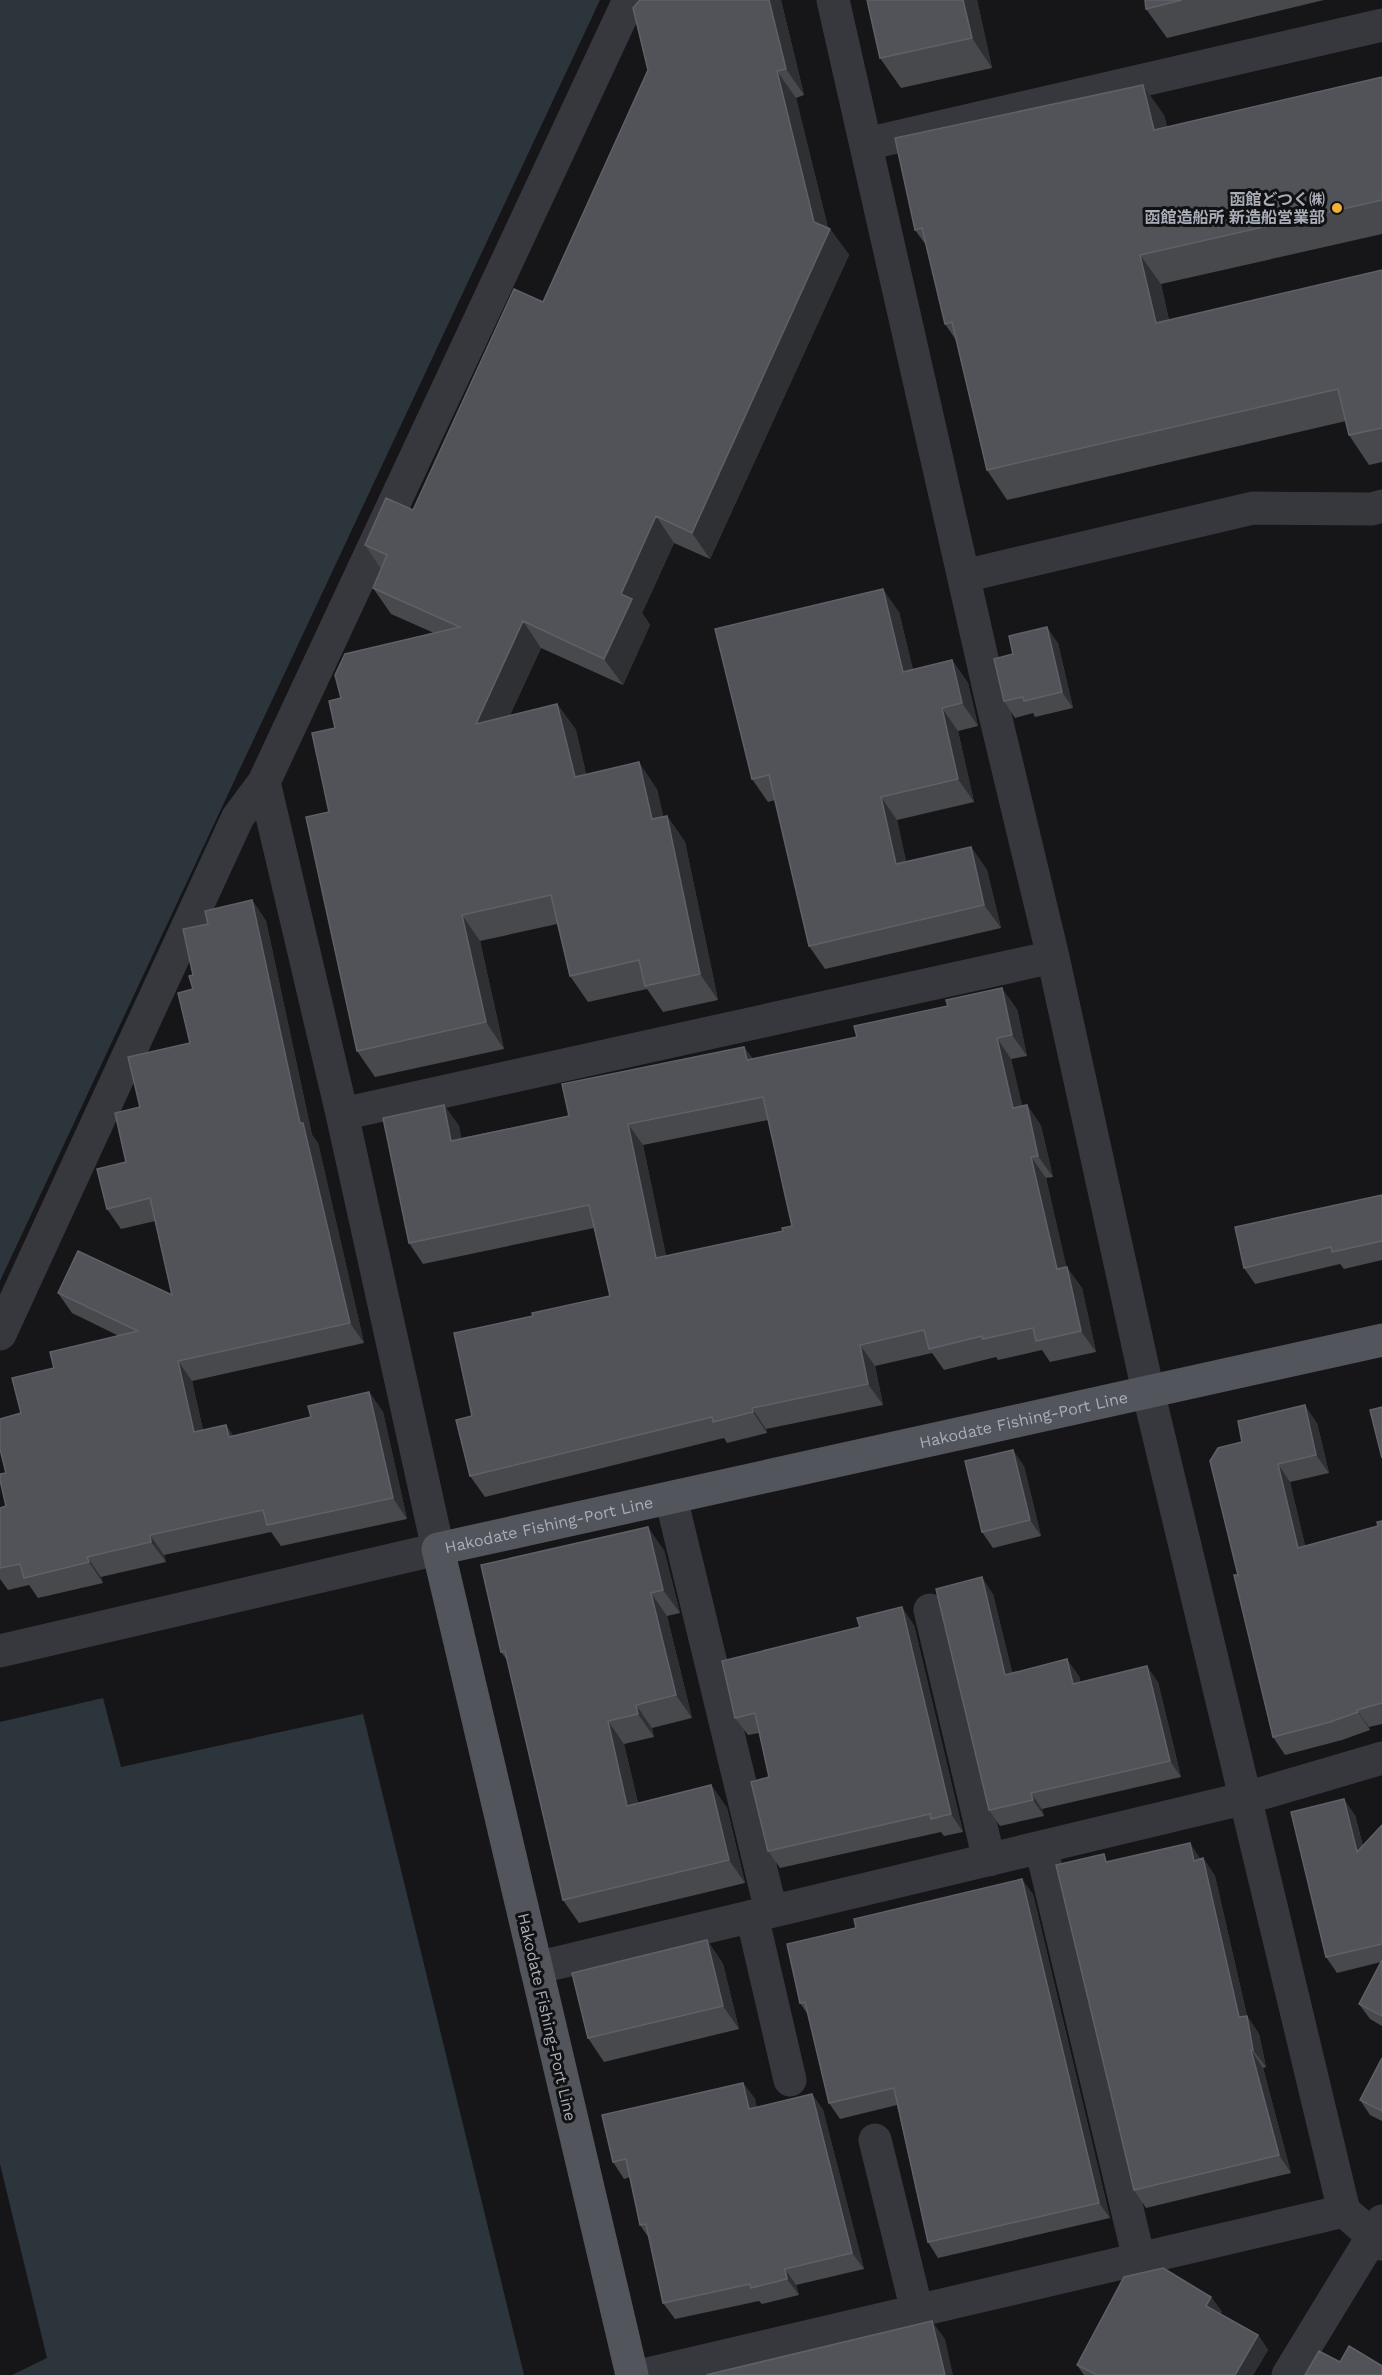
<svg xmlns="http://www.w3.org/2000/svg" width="1382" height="2375" viewBox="0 0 1382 2375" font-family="'Work Sans','Noto Sans JP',sans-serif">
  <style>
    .water { fill: #2c353c }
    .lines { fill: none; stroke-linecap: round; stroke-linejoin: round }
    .minor { stroke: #37383d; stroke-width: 33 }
    .major { stroke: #53555c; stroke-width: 33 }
    .wall { fill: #47494d; fill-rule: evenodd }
    .shaded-wall { fill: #2f3033 }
    .building { fill: #525359; stroke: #5f6168; stroke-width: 1.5; fill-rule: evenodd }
    .poi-dot { fill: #f2b134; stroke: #111113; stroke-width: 2 }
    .labels { text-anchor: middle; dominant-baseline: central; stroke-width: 6; stroke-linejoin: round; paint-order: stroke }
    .poi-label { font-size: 16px; font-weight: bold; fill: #a8adb8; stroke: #111113; text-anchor: end }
    .street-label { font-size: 16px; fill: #a8adb8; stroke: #111113 }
  </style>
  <rect width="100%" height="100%" fill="#161618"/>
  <path class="water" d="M 0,0 L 600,0 L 0,1281 Z
    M 103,1698 L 121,1767 L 363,1714 L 524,2375 L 12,2375 L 47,2358 L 0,2164 L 0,1722 Z"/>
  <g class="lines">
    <path class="minor" d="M 833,0 L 991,698 L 1053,957 L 1148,1391 L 1344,2211 L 1382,2244
      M 866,144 L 1382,25
      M 964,576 L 1253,508 L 1372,509 L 1382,506
      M 342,1114 L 1053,957
      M 0,1334 L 238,817 L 264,782
      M 671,1498 L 771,1911
      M 930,1610 L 989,1860
      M 0,1651 L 438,1549 L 342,1114 L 264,782 L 629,0
      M 1041,1847 L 1139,2259
      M 752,1916 L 790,2080
      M 536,1968 L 1246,1798 L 1382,1758
      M 875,2140 L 917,2311
      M 643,2375 L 1344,2211
      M 1288,2375 L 1382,2221"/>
    <path class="major" id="s1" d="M 632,2375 L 438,1549 L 1382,1340"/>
  </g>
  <path class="wall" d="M 640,0 L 781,0 L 804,95 L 796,98 L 828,228 L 830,229 L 849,255 L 710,559 L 674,543 L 642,613 L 650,625 L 623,685 L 541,648 L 510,715 L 557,704 L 576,730 L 586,774 L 657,789 L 663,816 L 667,816 L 685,842 L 718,1000 L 663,1012 L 647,989 L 588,1002 L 570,976 L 557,924 L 480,941 L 504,1049 L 375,1077 L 357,1051 L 329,812 L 335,728 L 341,698 L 434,633 L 391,614 L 373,588 L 381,569 L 365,545 L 413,510 L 543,302 L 648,70 Z
    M 867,0 L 977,0 L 992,68 L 901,88 L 880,58 Z
    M 1145,0 L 1324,0 L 1167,38 L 1146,9 Z
    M 1382,77 L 1382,234 L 1161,284 L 1169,320 L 1382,270 L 1382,462 L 1369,465 L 1349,435 L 1346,421 L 1007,500 L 987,470 L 956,340 L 945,324 L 926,245 L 915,230 L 1164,115 L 1167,127 Z
    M 899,612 L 913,670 L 952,660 L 968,683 L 978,726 L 958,731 L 974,802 L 897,820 L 906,862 L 971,847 L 987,870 L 1001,928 L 825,969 L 809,946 L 775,800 L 768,802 L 752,779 Z
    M 1058,643 L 1073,708 L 1035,717 L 1033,713 L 1015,718 L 1004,701 Z
    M 252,900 L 266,921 L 312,1135 L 318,1143 L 364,1343 L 192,1381 L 203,1430 L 234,1436 L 311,1417 L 369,1392 L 383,1412 L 407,1519 L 281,1546 L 271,1532 L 164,1555 L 166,1562 L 101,1577 L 103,1583 L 38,1598 L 29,1585 L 8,1590 L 0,1579 L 0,1508 L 6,1506 L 6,1473 L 21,1413 L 54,1368 L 119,1336 L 72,1313 L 58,1293 L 172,1295 L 155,1221 L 121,1229 L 107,1209 L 126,1162 L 140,1107 L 190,1043 L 193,975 L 208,924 Z
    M 1017,1009 L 1027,1056 L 1011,1059 L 1022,1106 L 1027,1105 L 1041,1126 L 1053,1177 L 1046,1178 L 1066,1267 L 1082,1288 L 1096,1352 L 1050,1362 L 1042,1350 L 998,1360 L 996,1357 L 944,1370 L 932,1353 L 875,1366 L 883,1405 L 766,1429 L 767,1433 L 727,1443 L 724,1438 L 485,1497 L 470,1476 L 472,1416 L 533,1316 L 610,1296 L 594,1228 L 423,1264 L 409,1243 L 444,1105 L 459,1126 L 461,1138 L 569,1116 L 744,1047 L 753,1059 ZM 768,1120 L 792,1226 L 783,1231 L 666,1256 L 643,1145 Z
    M 1382,1195 L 1382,1260 L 1344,1269 L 1340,1264 L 1255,1284 L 1244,1268 Z
    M 1317,1423 L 1329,1473 L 1290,1482 L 1305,1546 L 1378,1526 L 1382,1521 L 1382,1724 L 1369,1727 L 1370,1730 L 1342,1740 L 1285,1755 L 1273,1737 L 1238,1575 L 1218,1448 Z
    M 1024,1466 L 1041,1536 L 993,1548 L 982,1532 Z
    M 664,1550 L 680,1613 L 667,1616 L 692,1718 L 652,1728 L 654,1737 L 624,1744 L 638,1803 L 711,1785 L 727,1808 L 745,1883 L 579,1923 L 563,1900 L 507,1660 L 501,1652 Z
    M 993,1594 L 1012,1673 L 1079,1676 L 1080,1682 L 1158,1682 L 1181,1777 L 1042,1809 L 1044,1816 L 1000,1826 L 989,1810 Z
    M 914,1625 L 963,1832 L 944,1836 L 941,1832 L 780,1868 L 768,1851 L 769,1777 L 759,1733 L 748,1735 L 735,1718 Z
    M 1355,1815 L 1363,1846 L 1382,1825 L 1382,2026 L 1370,2019 L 1359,2004 L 1381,1962 L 1337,1973 L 1326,1957 Z
    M 1203,1858 L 1215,1876 L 1247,2016 L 1259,2034 L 1266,2067 L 1263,2068 L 1291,2173 L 1146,2208 L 1134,2190 L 1109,1861 Z
    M 1033,1894 L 1110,2218 L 938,2258 L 928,2242 L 897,2105 L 840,2119 L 829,2103 L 809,2016 L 800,2003 Z
    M 707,1940 L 723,1964 L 739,2029 L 604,2062 L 588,2038 Z
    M 1382,2058 L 1382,2121 L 1370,2115 L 1360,2100 Z
    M 743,2083 L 755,2099 L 756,2107 L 812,2094 L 823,2110 L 864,2269 L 796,2285 L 799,2295 L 762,2304 L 759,2301 L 675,2319 L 663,2303 L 649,2238 L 640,2225 L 630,2177 L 624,2179 L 613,2162 Z
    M 1211,2297 L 1222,2312 L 1220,2314 L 1258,2335 L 1268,2350 L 1253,2375 L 1084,2375 L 1077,2365 Z"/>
  <path class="shaded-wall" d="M 769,0 L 781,0 L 804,95 L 786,69 Z
    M 963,0 L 977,0 L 992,68 L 972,38 Z
    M 777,71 L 796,98 L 829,232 L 830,229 L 849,255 L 710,559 L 692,533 L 814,222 Z
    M 1143,85 L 1164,115 L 1174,159 L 1154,130 Z
    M 1140,255 L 1161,284 L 1176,352 L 1156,323 Z
    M 656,516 L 674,543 L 642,613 L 650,625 L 623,685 L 604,659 L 621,594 Z
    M 883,589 L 899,612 L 919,695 L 903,672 Z
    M 523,621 L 541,648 L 494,750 L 476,724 Z
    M 1047,627 L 1058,643 L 1073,708 L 1062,692 Z
    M 952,660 L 968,683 L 978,726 L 962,703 Z
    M 557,704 L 576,730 L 593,803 L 575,777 Z
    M 942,708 L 958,731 L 974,802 L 958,779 Z
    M 639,762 L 657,789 L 670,845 L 652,819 Z
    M 881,797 L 897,820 L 912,887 L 896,864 Z
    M 667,816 L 685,842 L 718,1000 L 700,974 Z
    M 971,847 L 987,870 L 1001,928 L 984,905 Z
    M 252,900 L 266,921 L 312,1135 L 318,1143 L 364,1343 L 350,1323 L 300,1123 Z
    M 462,915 L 480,941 L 504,1049 L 486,1022 Z
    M 1002,988 L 1017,1009 L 1027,1056 L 1012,1035 Z
    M 997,1038 L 1011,1059 L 1028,1129 L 1013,1108 Z
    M 744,1047 L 759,1068 L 747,1060 Z
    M 444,1105 L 459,1126 L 466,1161 L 451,1141 Z
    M 1027,1105 L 1041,1126 L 1053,1177 L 1038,1156 Z
    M 628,1124 L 643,1145 L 671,1279 L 656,1258 Z
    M 1031,1157 L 1046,1178 L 1072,1290 L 1057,1269 Z
    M 1067,1267 L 1082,1288 L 1096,1352 L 1081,1331 Z
    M 860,1345 L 875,1366 L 883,1405 L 868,1384 Z
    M 178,1361 L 192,1381 L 208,1453 L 194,1432 Z
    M 369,1392 L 383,1412 L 407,1519 L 393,1498 Z
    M 1305,1405 L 1317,1423 L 1329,1473 L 1316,1455 Z
    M 752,1408 L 766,1429 L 767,1433 L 753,1412 Z
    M 226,1425 L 240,1445 L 229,1437 Z
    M 1013,1450 L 1024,1466 L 1041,1536 L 1030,1520 Z
    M 1278,1464 L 1290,1482 L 1310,1566 L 1298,1548 Z
    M 648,1527 L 664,1550 L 680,1613 L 663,1590 Z
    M 150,1535 L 164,1555 L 166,1562 L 151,1542 Z
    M 87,1557 L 101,1577 L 103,1583 L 89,1562 Z
    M 982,1577 L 993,1594 L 1017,1691 L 1005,1675 Z
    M 651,1593 L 667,1616 L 692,1718 L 676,1695 Z
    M 902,1607 L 914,1625 L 963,1832 L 951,1814 Z
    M 1067,1659 L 1079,1676 L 1085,1700 L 1073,1684 Z
    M 1147,1666 L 1158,1682 L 1181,1777 L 1170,1761 Z
    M 636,1705 L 652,1728 L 654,1737 L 638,1714 Z
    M 1357,1710 L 1369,1727 L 1370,1730 L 1358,1712 Z
    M 608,1721 L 624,1744 L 644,1829 L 627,1806 Z
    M 711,1785 L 727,1808 L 745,1883 L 729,1860 Z
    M 1031,1793 L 1042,1809 L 1044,1816 L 1033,1800 Z
    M 1344,1799 L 1355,1815 L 1368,1868 L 1357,1852 Z
    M 1190,1843 L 1202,1861 L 1194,1861 Z
    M 1203,1858 L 1215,1876 L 1247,2016 L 1259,2034 L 1266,2067 L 1253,2050 L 1239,2017 Z
    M 1022,1879 L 1033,1894 L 1110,2218 L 1099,2203 Z
    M 707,1940 L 723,1964 L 739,2029 L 723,2006 Z
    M 1251,2050 L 1263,2068 L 1291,2173 L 1279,2155 Z
    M 743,2083 L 755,2099 L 761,2125 L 749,2109 Z
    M 812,2094 L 823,2110 L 864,2269 L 852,2253 Z
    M 785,2269 L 796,2285 L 799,2295 L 787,2279 Z
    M 1211,2297 L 1222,2312 L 1216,2321 L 1206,2306 Z
    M 932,2321 L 945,2339 L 953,2375 L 945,2375 Z
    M 1258,2335 L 1268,2350 L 1253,2375 L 1235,2375 Z"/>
  <path class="building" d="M 640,0 L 769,0 L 786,69 L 777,71 L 814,222 L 830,229 L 692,533 L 656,516 L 621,594 L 632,599 L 604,659 L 523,621 L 476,724 L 557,704 L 575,777 L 639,762 L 652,819 L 667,816 L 700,974 L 645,986 L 639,960 L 570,976 L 551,895 L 462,915 L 486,1022 L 357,1051 L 306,817 L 329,812 L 312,733 L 335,728 L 329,701 L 341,698 L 335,675 L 345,654 L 460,627 L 373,588 L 387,555 L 365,545 L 386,498 L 413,510 L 514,289 L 543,302 L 648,70 L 633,8 Z
    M 867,0 L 963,0 L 972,38 L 880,58 Z
    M 1145,0 L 1182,0 L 1146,9 Z
    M 1382,77 L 1382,200 L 1140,255 L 1156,323 L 1382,270 L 1382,428 L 1349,435 L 1338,389 L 987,470 L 952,322 L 945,324 L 922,228 L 915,230 L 895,138 L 1143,85 L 1154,130 Z
    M 883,589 L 903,672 L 952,660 L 962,703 L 942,708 L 958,779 L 881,797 L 896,864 L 971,847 L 984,905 L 809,946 L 769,775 L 752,779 L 715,629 Z
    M 1047,627 L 1062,692 L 1024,701 L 1023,697 L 1004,701 L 994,659 L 1013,654 L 1009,636 Z
    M 252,900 L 300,1123 L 303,1123 L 350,1323 L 178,1361 L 194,1432 L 226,1425 L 229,1437 L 311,1417 L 308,1406 L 369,1392 L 393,1498 L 267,1525 L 263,1510 L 150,1535 L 151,1542 L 87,1557 L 89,1562 L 24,1578 L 20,1564 L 0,1568 L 0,1508 L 6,1506 L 0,1480 L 0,1474 L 6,1473 L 0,1449 L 0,1419 L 21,1413 L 12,1378 L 54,1368 L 50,1352 L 138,1331 L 58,1293 L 78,1251 L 172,1295 L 150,1198 L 107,1209 L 97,1169 L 126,1162 L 115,1113 L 140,1107 L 128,1057 L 190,1043 L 178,993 L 193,989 L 189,976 L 193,975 L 183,929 L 208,924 L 205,911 Z
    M 1002,988 L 1012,1035 L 997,1038 L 1013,1108 L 1027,1105 L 1038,1156 L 1031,1157 L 1057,1269 L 1067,1267 L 1081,1331 L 1036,1341 L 1033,1328 L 983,1339 L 982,1336 L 929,1349 L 924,1330 L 860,1345 L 868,1384 L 752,1408 L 753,1412 L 713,1422 L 712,1417 L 470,1476 L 456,1420 L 472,1416 L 454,1333 L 533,1316 L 532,1313 L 610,1296 L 589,1205 L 409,1243 L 383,1118 L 444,1105 L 451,1141 L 569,1116 L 562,1084 L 744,1047 L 747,1060 L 857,1037 L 854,1026 L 948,1006 L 946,1000 ZM 763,1097 L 792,1226 L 782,1228 L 783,1231 L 656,1258 L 628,1124 Z
    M 1382,1195 L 1382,1241 L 1332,1252 L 1331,1247 L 1244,1268 L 1235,1227 Z
    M 1305,1405 L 1316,1455 L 1278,1464 L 1298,1548 L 1378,1526 L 1377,1522 L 1382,1521 L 1382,1703 L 1357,1710 L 1358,1712 L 1330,1722 L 1273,1737 L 1234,1575 L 1238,1575 L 1210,1461 L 1218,1448 L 1242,1442 L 1238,1421 Z
    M 1382,1407 L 1382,1458 L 1370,1410 Z
    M 1013,1450 L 1030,1520 L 982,1532 L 965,1461 Z
    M 648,1527 L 663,1590 L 651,1593 L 676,1695 L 636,1705 L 638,1714 L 608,1721 L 627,1806 L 711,1785 L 729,1860 L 563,1900 L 505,1651 L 501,1652 L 481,1565 Z
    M 982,1577 L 1005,1675 L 1067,1659 L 1073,1684 L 1147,1666 L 1170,1761 L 1031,1793 L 1033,1800 L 989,1810 L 936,1589 Z
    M 902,1607 L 951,1814 L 931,1819 L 930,1814 L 768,1851 L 751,1782 L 769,1777 L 755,1713 L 735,1718 L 722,1661 L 860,1627 L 857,1618 Z
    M 1344,1799 L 1357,1852 L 1382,1825 L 1382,1944 L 1326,1957 L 1291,1812 Z
    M 1190,1843 L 1194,1861 L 1203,1858 L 1239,2017 L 1247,2016 L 1253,2050 L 1251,2050 L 1279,2155 L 1134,2190 L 1056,1865 L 1104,1854 L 1106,1862 Z
    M 1022,1879 L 1099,2203 L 928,2242 L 894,2088 L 829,2103 L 805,2002 L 800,2003 L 787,1944 L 856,1928 L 854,1919 Z
    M 707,1940 L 723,2006 L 588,2038 L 572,1973 Z
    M 1382,1960 L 1382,2016 L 1359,2004 Z
    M 1382,2058 L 1382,2111 L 1360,2100 Z
    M 743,2083 L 749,2109 L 812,2094 L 852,2253 L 785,2269 L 787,2279 L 751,2288 L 750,2284 L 663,2303 L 646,2224 L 640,2225 L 626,2159 L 613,2162 L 602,2115 Z
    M 1163,2268 L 1211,2297 L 1206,2306 L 1258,2335 L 1235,2375 L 1097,2375 L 1077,2365 L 1124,2277 Z
    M 932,2321 L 945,2375 L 706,2375 Z
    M 1349,2346 L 1382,2366 L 1382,2375 L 1305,2375 L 1319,2351 L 1340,2362 Z"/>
  <circle class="poi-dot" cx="1337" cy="208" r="6"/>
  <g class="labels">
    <g class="poi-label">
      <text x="1325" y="199">函館どつく㈱<tspan x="1325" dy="18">函館造船所 新造船営業部</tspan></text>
    </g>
    <g class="street-label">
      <text stroke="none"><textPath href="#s1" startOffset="1448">Hakodate Fishing-Port Line</textPath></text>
      <text stroke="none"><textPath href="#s1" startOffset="962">Hakodate Fishing-Port Line</textPath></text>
      <text transform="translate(547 2017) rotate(77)">Hakodate Fishing-Port Line</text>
    </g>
  </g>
</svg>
